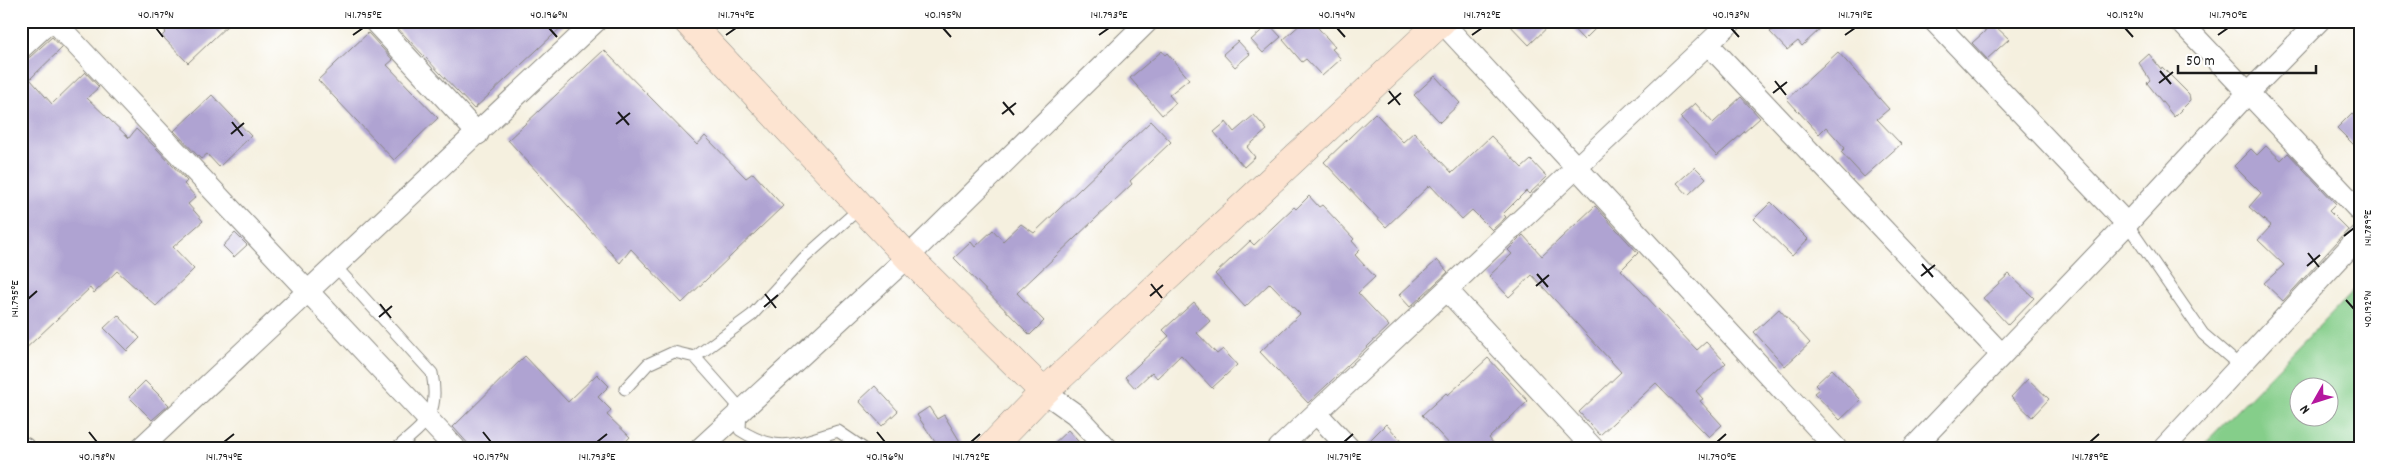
<svg xmlns="http://www.w3.org/2000/svg" width="2381" height="469" viewBox="0 0 2381 469" font-family="Dekko,sans-serif">
  <style>
    .green { fill: #85ce8a; stroke: #507553; fill-rule: evenodd }
    .building { fill: #afa3d2 }
    .lines { fill: none; stroke-linecap: round; stroke-linejoin: round }
    .lane-casing { stroke: #88867e; stroke-width: 13 }
    .street-casing { stroke: #88867e; stroke-width: 23 }
    .secondary-casing { stroke: #88867e; stroke-width: 29 }
    .lane { stroke: #fff; stroke-width: 11 }
    .street { stroke: #fff; stroke-width: 21 }
    .secondary { stroke: #fde4d1; stroke-width: 28 }
    .ticks { fill: none; stroke: #1c1c1c; stroke-width: 2 }
    .neatline { fill: none; stroke: #1c1c1c; stroke-width: 2 }
    .ticks-label { font-size: 12px; text-anchor: middle; fill: #1c1c1c }
  </style>
  <rect width="100%" height="100%" fill="#fff"/>
  <filter id="ink" filterUnits="userSpaceOnUse"><feTurbulence type="fractalNoise" baseFrequency=".02" numOctaves="2"/><feDisplacementMap in="SourceGraphic" scale="10" xChannelSelector="R" yChannelSelector="G"/><feConvolveMatrix kernelMatrix="1 2 1 2 8 2 1 2 1" color-interpolation-filters="sRGB"/></filter>
  <filter id="wash" filterUnits="userSpaceOnUse"><feTurbulence type="fractalNoise" baseFrequency=".0096" numOctaves="4" result="noise"/><feDisplacementMap in="SourceGraphic" scale="20" xChannelSelector="R" yChannelSelector="G"/><feGaussianBlur stdDeviation="1.12" result="paint"/><feColorMatrix in="noise" values="0 0 0 0 0 0 0 0 0 0 0 0 0 0 0 0 0 1.4 0 .05"/><feComposite in="paint" operator="in"/></filter>
  <g filter="url(#wash)">
    <rect width="100%" height="100%" fill="#f5f0df"/>
    <path class="green" d="M 2360,284 L 2360,448 L 2200,448 ZM 2298,386 L 2328,386 L 2328,416 L 2298,416 Z"/>
    <g id="blocks">
      <path class="building" d="M 156,21 L 232,21 L 188,63 L 162,36 L 166,32 Z
        M 391,21 L 568,21 L 474,109 Z
        M 1304,21 L 1312,21 L 1335,47 L 1332,49 L 1341,59 L 1322,76 L 1306,59 L 1302,62 L 1283,40 Z
        M 1506,21 L 1554,21 L 1529,45 Z
        M 1566,21 L 1603,21 L 1584,40 Z
        M 1782,21 L 1813,21 L 1820,29 L 1802,46 L 1798,41 L 1787,50 L 1770,32 Z
        M 1269,24 L 1281,37 L 1263,53 L 1251,40 Z
        M 1993,24 L 2009,39 L 1987,59 L 1972,43 Z
        M 368,33 L 393,60 L 387,65 L 438,118 L 394,160 L 318,80 Z
        M 52,37 L 62,48 L 30,79 L 52,104 L 85,72 L 99,87 L 87,98 L 129,138 L 136,129 L 156,148 L 187,181 L 184,184 L 196,197 L 188,204 L 203,221 L 173,247 L 194,269 L 156,306 L 117,271 L 94,293 L 90,288 L 21,353 L 21,60 L 30,57 Z
        M 1238,41 L 1250,54 L 1235,67 L 1223,54 Z
        M 604,50 L 697,145 L 705,136 L 746,178 L 753,173 L 783,206 L 682,303 L 631,249 L 620,263 L 508,140 Z
        M 1162,51 L 1165,55 L 1167,53 L 1189,79 L 1169,95 L 1176,103 L 1162,115 L 1130,78 Z
        M 1838,52 L 1889,109 L 1877,119 L 1901,144 L 1864,177 L 1841,152 L 1845,148 L 1826,127 L 1819,134 L 1787,99 Z
        M 2149,54 L 2161,69 L 2162,67 L 2189,94 L 2190,101 L 2174,117 L 2147,83 L 2150,80 L 2139,63 Z
        M 1435,76 L 1460,103 L 1440,122 L 1414,95 Z
        M 212,95 L 251,136 L 219,167 L 207,154 L 201,159 L 174,131 Z
        M 1741,97 L 1760,118 L 1717,156 L 1680,117 L 1695,103 L 1713,123 Z
        M 1375,113 L 1403,142 L 1414,132 L 1452,173 L 1491,136 L 1522,168 L 1531,160 L 1547,177 L 1529,194 L 1526,191 L 1503,214 L 1506,217 L 1492,230 L 1472,210 L 1462,219 L 1430,185 L 1386,227 L 1324,162 Z
        M 2352,113 L 2360,122 L 2360,151 L 2337,128 Z
        M 1254,115 L 1267,130 L 1247,147 L 1255,157 L 1244,167 L 1214,132 L 1226,122 L 1234,132 Z
        M 1151,121 L 1171,142 L 1130,181 L 1132,184 L 1017,293 L 1044,321 L 1030,335 L 954,258 L 971,242 L 975,247 L 993,230 L 1003,241 L 1021,224 L 1034,233 Z
        M 2266,146 L 2281,160 L 2288,153 L 2336,204 L 2329,211 L 2348,230 L 2283,301 L 2264,283 L 2284,265 L 2258,240 L 2271,226 L 2249,207 L 2261,193 L 2234,166 L 2251,149 L 2257,155 Z
        M 1695,167 L 1706,178 L 1688,195 L 1677,183 Z
        M 1309,196 L 1319,207 L 1322,205 L 1354,239 L 1352,241 L 1360,250 L 1355,255 L 1375,277 L 1358,293 L 1389,326 L 1308,403 L 1260,352 L 1300,314 L 1270,283 L 1245,307 L 1215,274 L 1250,241 L 1254,245 L 1294,207 L 1296,209 Z
        M 1771,202 L 1808,239 L 1792,256 L 1754,219 Z
        M 1595,206 L 1638,253 L 1621,270 L 1697,350 L 1706,342 L 1726,363 L 1696,391 L 1703,399 L 1700,401 L 1722,425 L 1709,437 L 1656,383 L 1600,435 L 1579,412 L 1621,372 L 1532,275 L 1509,297 L 1489,276 L 1512,254 L 1508,250 L 1523,235 L 1542,256 Z
        M 235,233 L 247,245 L 234,257 L 223,246 Z
        M 1437,260 L 1448,272 L 1410,307 L 1399,295 Z
        M 2009,274 L 2034,298 L 2008,325 L 1983,298 Z
        M 1194,302 L 1210,321 L 1197,333 L 1217,354 L 1223,349 L 1237,365 L 1212,388 L 1181,355 L 1157,378 L 1152,372 L 1135,388 L 1125,377 L 1169,336 L 1163,330 Z
        M 1779,309 L 1810,343 L 1785,366 L 1754,332 Z
        M 118,315 L 140,338 L 127,351 L 104,328 Z
        M 525,356 L 568,402 L 597,374 L 609,386 L 598,397 L 611,410 L 607,415 L 630,437 L 620,448 L 472,448 L 453,427 Z
        M 1488,358 L 1528,401 L 1489,438 L 1497,448 L 1453,448 L 1422,415 L 1446,393 L 1448,395 Z
        M 1832,369 L 1861,400 L 1840,420 L 1814,393 L 1819,389 L 1815,385 Z
        M 2028,379 L 2049,399 L 2032,417 L 2011,397 Z
        M 145,381 L 169,405 L 152,420 L 129,397 Z
        M 875,386 L 898,411 L 882,426 L 859,401 Z
        M 929,407 L 937,419 L 944,415 L 964,448 L 939,448 L 917,415 Z
        M 1386,424 L 1408,448 L 1362,448 Z
        M 1068,430 L 1084,448 L 1049,448 Z"/>
    </g>
  </g>
  <g filter="url(#ink)">
    <use href="#blocks" fill-opacity="0" stroke="#88867e" stroke-width="1"/>
    <g class="lines">
      <g class="lane-casing">
        <path id="lane" d="M 2127,224 L 2203,334 L 2240,366
          M 336,267 L 432,373 C 440,415 426,423 397,448
          M 695,357 L 752,315 L 804,258 L 861,207
          M 625,389 L 648,364 L 674,352 L 695,357 L 741,409 L 740,430 C 779,455 798,443 838,431 L 863,448"/>
      </g>
      <g class="street-casing">
        <path id="street" d="M 54,21 L 455,448
          M 374,21 L 478,134
          M 1441,21 L 1836,448
          M 1934,21 L 2127,224
          M 2180,21 L 2360,211
          M 1708,44 L 2002,355
          M 21,48 L 50,21
          M 1447,290 L 1593,448
          M 1044,392 L 1075,414 L 1107,448
          M 1316,413 L 1349,448
          M 21,447 L 24,448
          M 141,448 L 596,21
          M 701,448 L 908,257 L 1148,21
          M 1279,448 L 1732,21
          M 1913,448 L 2127,224 L 2248,93 L 2319,21
          M 2164,448 L 2360,236"/>
      </g>
      <g class="secondary-casing">
        <path id="secondary" d="M 687,21 L 908,257 L 1044,392
          M 990,448 L 1044,392 L 1442,21"/>
      </g>
      <use href="#lane" class="lane"/>
      <use href="#street" class="street"/>
      <use href="#secondary" class="secondary"/>
    </g>
  </g>
  <path class="ticks" d="M 156,28 L 163,37M 549,28 L 557,37M 943,28 L 951,37M 1337,28 L 1345,37M 1731,28 L 1739,37M 2125,28 L 2133,37M 353,35 L 363,28M 726,35 L 736,28M 1099,35 L 1109,28M 1472,35 L 1482,28M 1845,35 L 1855,28M 2218,35 L 2228,28M 2160,71 L 2171,84M 1775,81 L 1786,95M 2159,83 L 2173,72M 1389,91 L 1400,105M 1773,93 L 1787,82M 1003,102 L 1014,115M 1388,104 L 1401,93M 618,112 L 629,125M 1002,114 L 1016,103M 232,122 L 243,136M 616,124 L 630,113M 231,134 L 244,123M 2344,236 L 2354,228M 2308,253 L 2319,267M 1922,264 L 1933,277M 2307,266 L 2320,255M 1537,274 L 1548,287M 1921,276 L 1935,265M 1151,284 L 1162,298M 1536,286 L 1549,275M 765,294 L 776,308M 1150,296 L 1163,285M 28,299 L 37,291M 2346,300 L 2354,309M 380,304 L 391,318M 764,307 L 778,295M 379,317 L 392,306M 89,432 L 97,442M 483,432 L 491,442M 877,432 L 885,442M 224,442 L 234,434M 597,442 L 607,434M 971,442 L 980,434M 1344,442 L 1353,434M 1717,442 L 1726,434M 2090,442 L 2099,434"/>
  <rect width="2381" height="469" fill="none" stroke="#fff" stroke-width="55"/>
  <g transform="translate(2314 402) rotate(231)"><circle r="24" fill="#ffffff" stroke="#a4a4a4"/>
  <path d="M0-4L9 19L0 12L-9 19Z" fill="#b5179e"/>
  <text y="-8" font-size="14" font-weight="bold" text-anchor="middle" fill="#1c1c1c">N</text>
  </g>
  <path d="M2178 65v8h138v-8" fill="none" stroke="#1c1c1c" stroke-width="2.5"/>
  <text x="2186" y="65" font-size="15" fill="#1c1c1c" stroke="#ffffff" stroke-width="4" paint-order="stroke">50 m</text>
  <rect x="28" y="28" width="2326" height="414" class="neatline"/>
  <g class="ticks-label">
    <text x="156" y="18">40.197°N</text>
    <text x="363" y="18">141.795°E</text>
    <text x="549" y="18">40.196°N</text>
    <text x="736" y="18">141.794°E</text>
    <text x="943" y="18">40.195°N</text>
    <text x="1109" y="18">141.793°E</text>
    <text x="1337" y="18">40.194°N</text>
    <text x="1482" y="18">141.792°E</text>
    <text x="1731" y="18">40.193°N</text>
    <text x="1855" y="18">141.791°E</text>
    <text x="2125" y="18">40.192°N</text>
    <text x="2228" y="18">141.790°E</text>
    <text transform="translate(2367 228) rotate(-90)" y="4">141.789°E</text>
    <text transform="translate(14 299) rotate(-90)" y="4">141.795°E</text>
    <text transform="translate(2367 309) rotate(-90)" y="4">40.192°N</text>
    <text x="97" y="460">40.198°N</text>
    <text x="224" y="460">141.794°E</text>
    <text x="491" y="460">40.197°N</text>
    <text x="597" y="460">141.793°E</text>
    <text x="885" y="460">40.196°N</text>
    <text x="971" y="460">141.792°E</text>
    <text x="1344" y="460">141.791°E</text>
    <text x="1717" y="460">141.790°E</text>
    <text x="2090" y="460">141.789°E</text>
  </g>
</svg>
